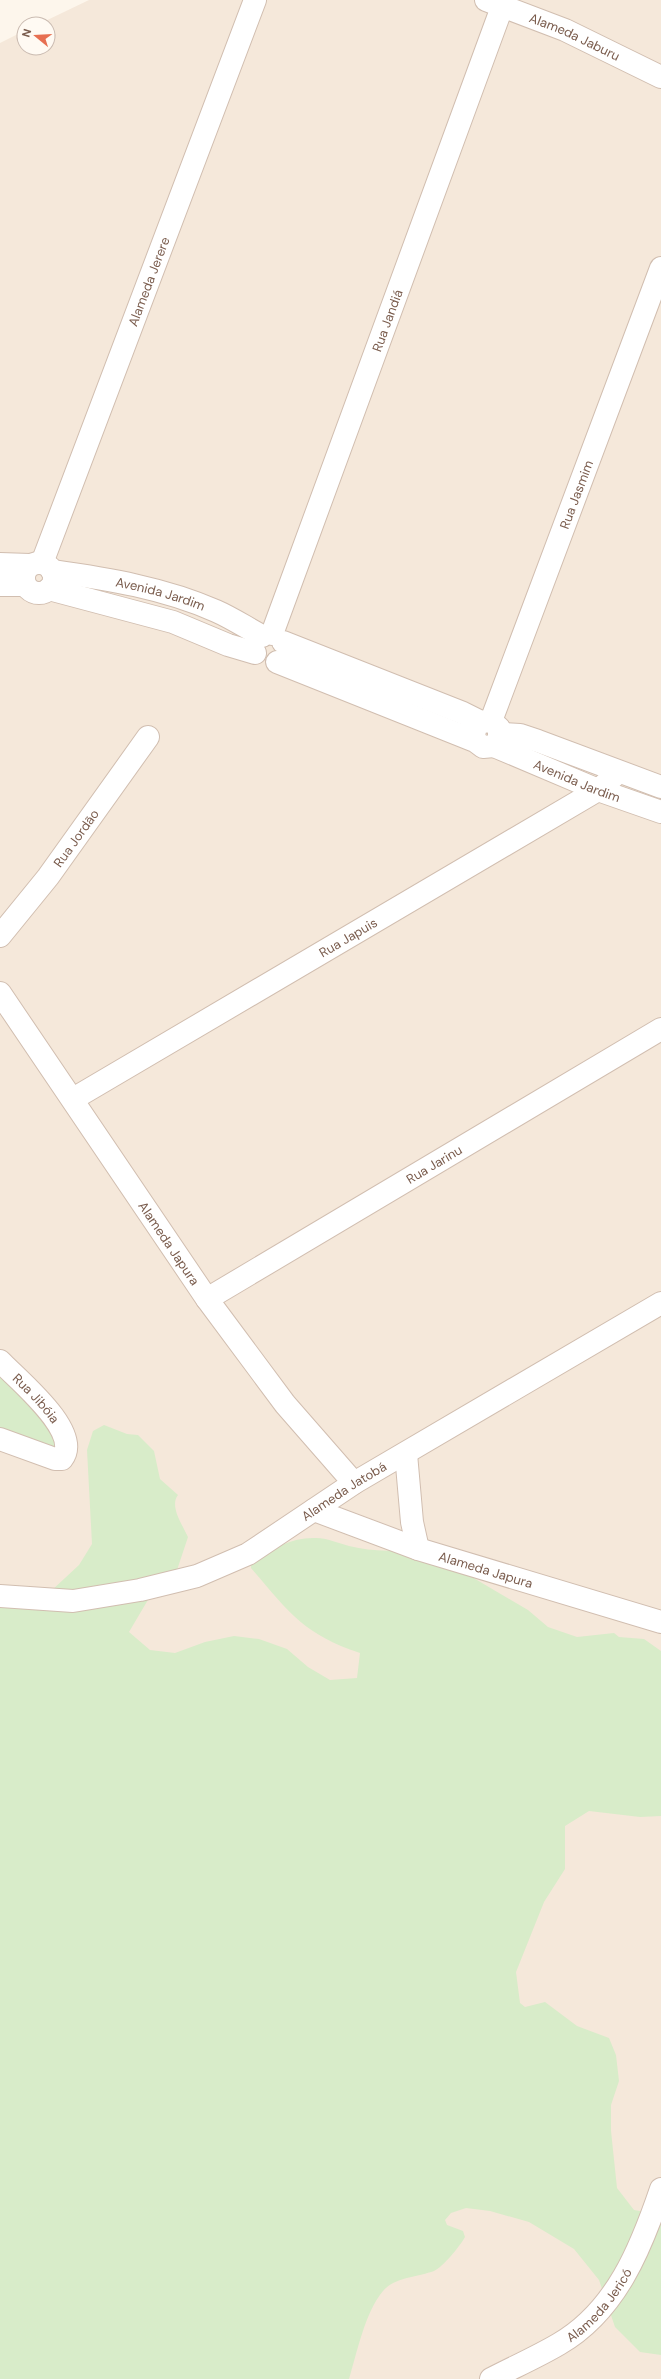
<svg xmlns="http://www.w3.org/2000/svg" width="661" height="2379" viewBox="0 0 661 2379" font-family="'DM Sans',sans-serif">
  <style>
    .residential { fill: #f5e8da }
    .green { fill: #d8ecc9 }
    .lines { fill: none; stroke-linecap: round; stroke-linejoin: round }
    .minor-casing { stroke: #d1beb0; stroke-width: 24 }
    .minor { stroke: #fff; stroke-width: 22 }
    .labels { text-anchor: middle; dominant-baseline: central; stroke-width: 3; stroke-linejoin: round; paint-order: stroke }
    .street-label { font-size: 13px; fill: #7a5c4d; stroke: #fffaf3 }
  </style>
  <rect width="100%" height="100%" fill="#fdf6ec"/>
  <path class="residential" d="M 89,0 L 661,0 L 661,2379 L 0,2379 L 0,43 L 24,31 L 24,48 L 48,48 L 48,24 L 39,24 Z"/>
  <path class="green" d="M 0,1376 L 63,1436 L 53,1452 L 0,1436 Z
    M 104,1425 L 127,1434 L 138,1435 L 154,1451 L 160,1479 L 178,1495 C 169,1506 183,1526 188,1537 L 177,1570 L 155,1588 L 129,1632 L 150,1650 L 175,1653 L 205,1642 L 234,1636 L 259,1639 L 287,1649 L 308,1667 L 330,1680 L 357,1678 L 360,1653 C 303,1634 289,1612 251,1568 L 251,1562 C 272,1549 291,1537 316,1538 C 327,1538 338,1543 349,1546 C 374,1552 396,1552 421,1547 L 528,1610 L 548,1627 L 577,1637 L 614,1633 L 619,1637 L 644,1639 L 661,1651 L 661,1816 L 640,1817 L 589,1811 L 565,1826 L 565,1869 L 544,1902 L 516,1972 L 520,2003 L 525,2007 L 545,2002 L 577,2026 L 609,2038 L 616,2055 L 619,2081 L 611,2105 L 611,2131 L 617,2188 L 634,2210 L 661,2215 L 661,2355 L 640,2352 L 615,2327 L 599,2280 L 574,2249 L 529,2222 L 490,2211 L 466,2208 L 451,2213 L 445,2220 L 447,2225 L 463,2231 L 465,2237 C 460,2246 443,2267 434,2271 C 418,2277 395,2277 383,2291 C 365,2312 357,2353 349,2379 L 0,2379 L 0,1593 L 51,1591 L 79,1565 L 92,1544 L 87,1450 L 93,1431 Z"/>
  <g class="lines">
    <g class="minor-casing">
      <g id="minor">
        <path id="s1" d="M 486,0 L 565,30 L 661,77"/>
        <path id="s2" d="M 42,563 L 255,0"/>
        <circle cx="39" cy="578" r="15"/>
        <path d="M 0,564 L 30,565"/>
        <path id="s3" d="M 52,571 C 108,579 164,588 216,611 C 232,618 247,628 262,636"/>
        <path d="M 0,585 L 25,585"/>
        <path d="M 49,589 L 173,622 L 228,645 L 255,653"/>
        <path id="s4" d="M 272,634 L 502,7"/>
        <path d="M 283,642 L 463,713 L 481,722"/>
        <path d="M 277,662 L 475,741 L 483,747 L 494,746 L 499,741 L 499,728 L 491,721 L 481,722 L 474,730 L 475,741"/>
        <path id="s5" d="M 491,721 L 661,268"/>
        <path d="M 501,734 L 520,735 L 538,741 L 661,787"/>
        <path id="s6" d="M 494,746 L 598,790 L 661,812"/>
        <path id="s7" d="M 0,936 L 48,877 L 148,737"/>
        <path id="s8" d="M 0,993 L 207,1299 L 285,1404 L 354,1483"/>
        <path id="s9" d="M 73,1099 L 598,790 L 619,772"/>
        <path id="s10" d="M 207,1299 L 661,1029"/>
        <path id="s11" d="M 0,1361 C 18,1380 83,1432 62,1459 L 55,1459 L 0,1439"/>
        <path d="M 406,1454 L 412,1522 L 418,1549"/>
        <path id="s12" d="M 314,1510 L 418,1549 L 661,1622"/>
        <path id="s13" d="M 0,1596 L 73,1601 L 140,1590 L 197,1576 L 248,1554 L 354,1483 L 661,1303"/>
        <path id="s14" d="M 491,2379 C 514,2367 537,2357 559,2344 C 616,2311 641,2248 661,2189"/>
      </g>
    </g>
    <use href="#minor" class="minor"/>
  </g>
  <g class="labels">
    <g class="street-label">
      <text stroke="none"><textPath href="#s1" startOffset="96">Alameda Jaburu</textPath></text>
      <text stroke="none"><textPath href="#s2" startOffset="301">Alameda Jerere</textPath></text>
      <text stroke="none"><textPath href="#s4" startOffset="334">Rua Jandiá</textPath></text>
      <text stroke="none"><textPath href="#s5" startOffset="242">Rua Jasmim</textPath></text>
      <text stroke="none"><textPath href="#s3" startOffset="111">Avenida Jardim</textPath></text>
      <text stroke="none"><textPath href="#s6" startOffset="90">Avenida Jardim</textPath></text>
      <text stroke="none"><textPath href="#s7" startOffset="124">Rua Jordão</textPath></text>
      <text stroke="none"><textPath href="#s9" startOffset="319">Rua Japuis</textPath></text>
      <text stroke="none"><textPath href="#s10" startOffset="264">Rua Jarinu</textPath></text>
      <text stroke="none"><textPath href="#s8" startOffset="302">Alameda Japura</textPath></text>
      <text stroke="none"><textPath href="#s11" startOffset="52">Rua Jibóia</textPath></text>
      <text stroke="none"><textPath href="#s13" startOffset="370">Alameda Jatobá</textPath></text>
      <text stroke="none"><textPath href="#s12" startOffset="182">Alameda Japura</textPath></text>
      <text stroke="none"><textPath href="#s14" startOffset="133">Alameda Jericó</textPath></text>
    </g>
  </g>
  <g transform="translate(36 36) rotate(288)"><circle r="19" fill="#fffaf3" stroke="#cabbb1"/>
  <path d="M0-3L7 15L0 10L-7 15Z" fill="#e76f51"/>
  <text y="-6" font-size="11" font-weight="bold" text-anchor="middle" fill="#7a5c4d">N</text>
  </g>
</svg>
